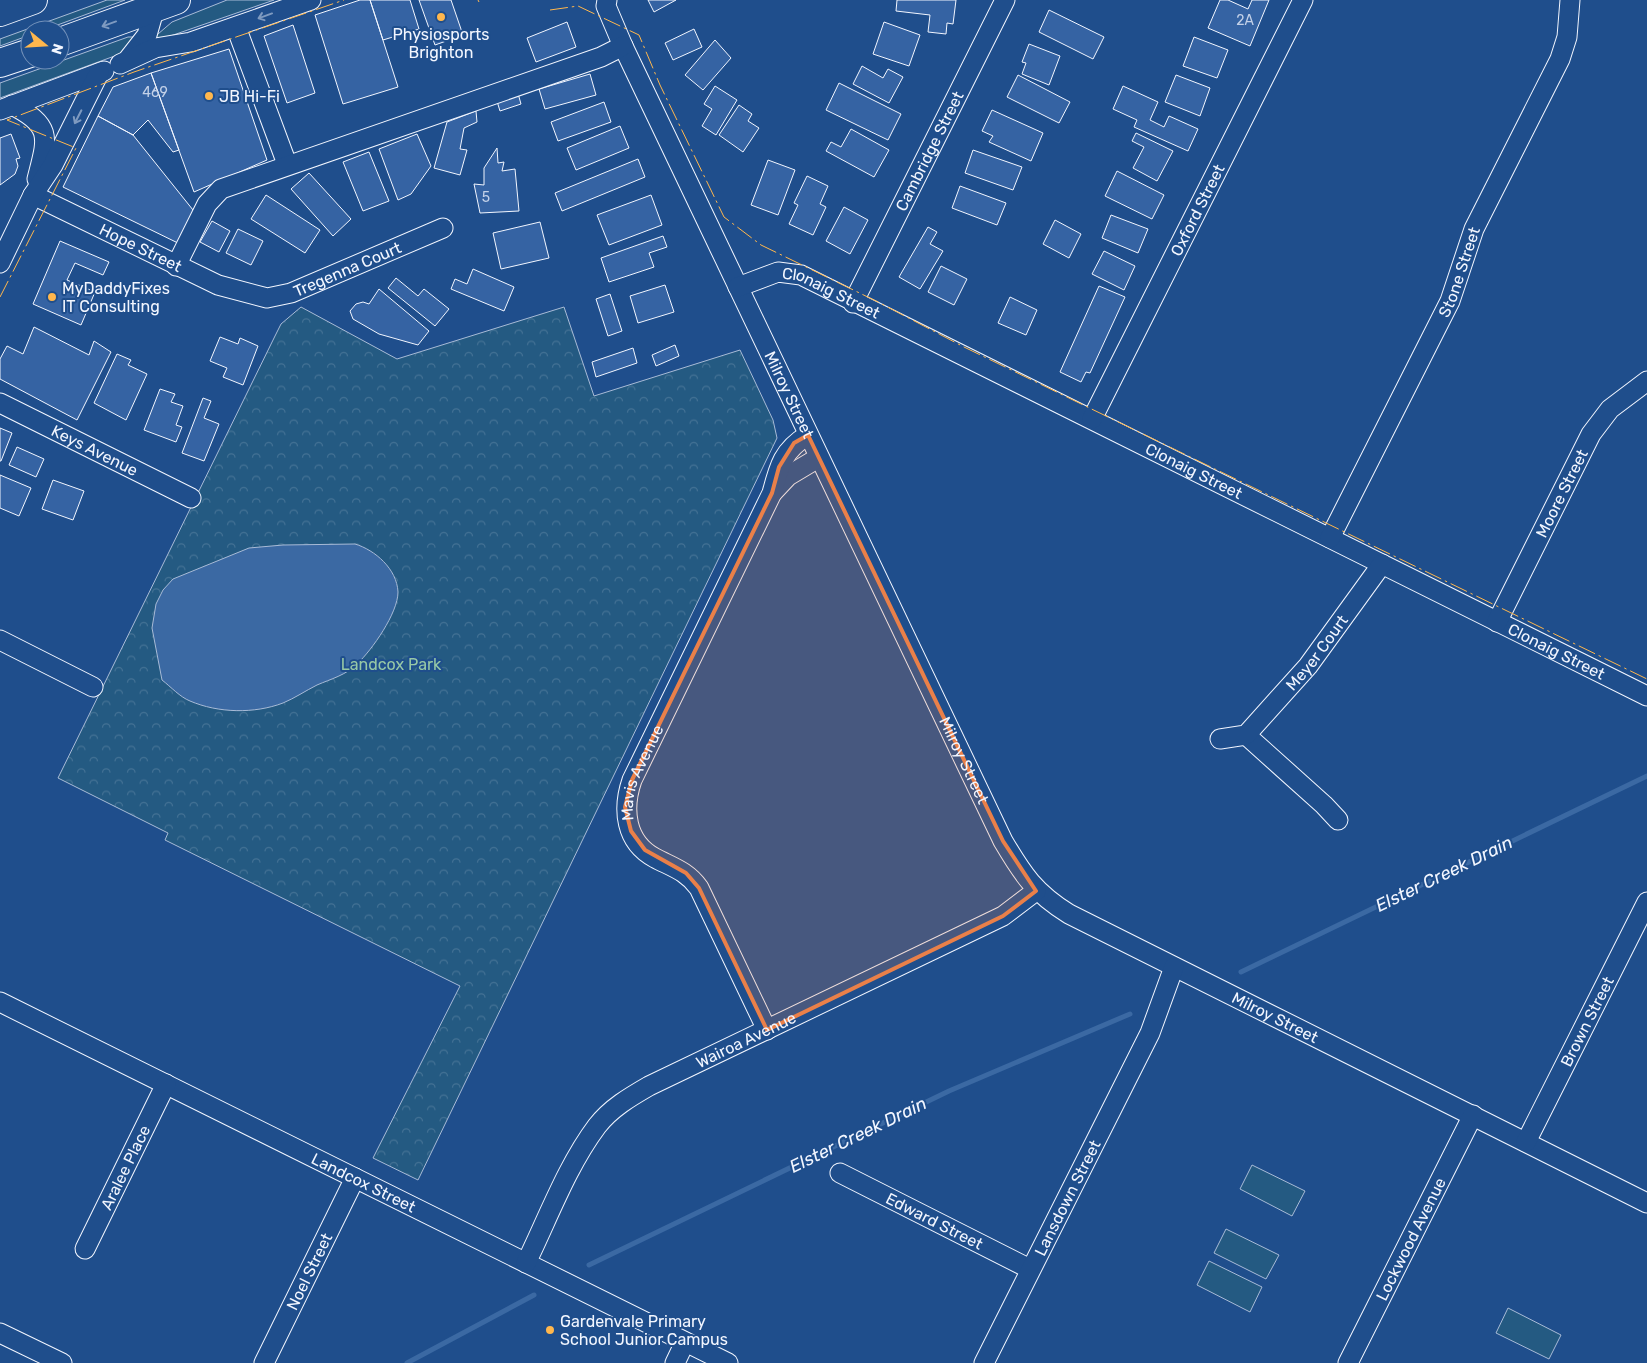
<svg xmlns="http://www.w3.org/2000/svg" width="1647" height="1363" viewBox="0 0 1647 1363" font-family="Rubik,sans-serif">
  <style>
    .grass { fill: #245a82; stroke: #a8bbd7 }
    .park { fill: url(#park-crowns); stroke: #a8bbd7 }
    .water { fill: #3b69a3; stroke: #a8bbd7 }
    .lines { fill: none; stroke-linecap: round; stroke-linejoin: round }
    .stream { stroke: #3b69a3; stroke-width: 5 }
    .building { fill: #3563a3; stroke: #f2f6ff }
    .minor-casing { stroke: #f2f6ff; stroke-width: 21 }
    .highway-casing { stroke: #f2f6ff; stroke-width: 30 }
    .minor { stroke: #1f4e8c; stroke-width: 19 }
    .highway { stroke: #1f4e8c; stroke-width: 28 }
    .power { stroke: #ffb74d; stroke-width: 1; stroke-dasharray: 18 4 2.5 4; stroke-linecap: butt }
    .oneway { stroke: #7e9ac0 }
    .marked { fill: #ea8049; fill-opacity: 0.2; stroke: #ea8049; stroke-width: 4; stroke-linejoin: round }
    .poi-dot { fill: #ffb74d; stroke: #1f4e8c; stroke-width: 2 }
    .labels { text-anchor: middle; dominant-baseline: central; stroke-width: 4; stroke-linejoin: round; paint-order: stroke }
    .number-label { font-size: 14px; fill: #c3d1e8 }
    .poi-label { font-size: 16px; fill: #f2f6ff; stroke: #1f4e8c; text-anchor: start }
    .street-label { font-size: 16px; fill: #f2f6ff; stroke: #1f4e8c }
    .park-label { font-size: 16px; fill: #97c8a6; stroke: #1f4e8c }
    .water-label { font-size: 18px; font-style: italic; fill: #f2f6ff; stroke: #1f4e8c }
  </style>
  <defs>
    <pattern id="park-crowns" width="20" height="18" patternUnits="userSpaceOnUse" patternTransform="scale(1.25)"><rect width="20" height="18" fill="#245a82"/><path d="M2 6a3 3 0 1 1 6 0M12 15a3 3 0 1 1 6 0" fill="none" stroke="#447295"/></pattern>
  </defs>
  <rect width="100%" height="100%" fill="#1f4e8c"/>
  <path class="grass" d="M 107,0 L 125,0 L 44,30 L 30,30 L 30,35 L 0,46 L 0,39 Z
    M 227,0 L 274,0 L 156,41 L 151,40 L 172,22 Z
    M 128,37 L 138,37 L 130,47 L 120,54 L 0,98 L 0,83 Z
    M 1252,1165 L 1305,1191 L 1292,1216 L 1240,1189 Z
    M 1226,1229 L 1279,1255 L 1266,1279 L 1214,1253 Z
    M 1209,1261 L 1262,1287 L 1250,1312 L 1197,1285 Z
    M 1508,1308 L 1561,1335 L 1549,1359 L 1496,1333 Z"/>
  <path class="park" d="M 301,307 L 397,359 L 564,307 L 594,396 L 740,350 L 773,420 L 777,438 L 418,1180 L 373,1158 L 460,986 L 165,840 L 168,833 L 58,778 L 275,336 L 281,324 Z"/>
  <path class="water" d="M 355,544 C 375,550 397,569 398,592 C 398,613 372,650 357,664 C 346,675 331,679 317,685 C 305,691 295,698 283,703 C 254,714 218,713 190,701 C 180,697 171,687 162,680 L 152,628 L 156,604 L 163,590 L 173,579 L 249,548 L 283,545 Z"/>
  <g class="lines">
    <path class="stream" d="M 1241,972 L 1647,776
      M 589,1265 L 949,1091 L 1130,1014
      M 407,1363 L 534,1295"/>
  </g>
  <path class="building" d="M 360,0 L 370,0 L 398,87 L 343,104 L 315,15 Z
    M 370,0 L 410,0 L 419,29 L 383,40 Z
    M 419,0 L 451,0 L 463,35 L 435,45 Z
    M 648,0 L 676,0 L 654,12 Z
    M 897,0 L 956,0 L 953,24 L 947,23 L 946,34 L 928,32 L 930,15 L 896,11 Z
    M 1220,0 L 1228,0 L 1248,9 L 1252,0 L 1269,0 L 1250,46 L 1208,28 Z
    M 1049,10 L 1104,37 L 1093,59 L 1039,32 Z
    M 567,22 L 576,47 L 536,62 L 527,38 Z
    M 884,22 L 920,35 L 909,66 L 873,54 Z
    M 293,25 L 315,93 L 287,103 L 264,36 Z
    M 694,29 L 702,47 L 673,60 L 665,43 Z
    M 1194,37 L 1228,50 L 1217,78 L 1183,66 Z
    M 715,40 L 731,58 L 703,90 L 685,75 Z
    M 1029,44 L 1060,56 L 1049,85 L 1022,74 L 1026,63 L 1022,62 Z
    M 229,49 L 267,160 L 194,192 L 151,73 Z
    M 862,66 L 883,78 L 888,69 L 903,77 L 889,103 L 853,84 Z
    M 151,73 L 179,150 L 173,152 L 148,120 L 133,135 L 98,116 L 113,87 Z
    M 590,74 L 596,95 L 545,109 L 539,89 Z
    M 1018,75 L 1070,102 L 1059,123 L 1007,97 Z
    M 1176,75 L 1210,88 L 1200,116 L 1165,102 Z
    M 839,83 L 901,114 L 888,140 L 826,110 Z
    M 715,86 L 737,100 L 716,135 L 702,126 L 712,109 L 704,104 Z
    M 1123,86 L 1158,102 L 1150,120 L 1164,127 L 1169,116 L 1198,129 L 1188,151 L 1134,127 L 1137,120 L 1113,109 Z
    M 517,90 L 521,104 L 500,111 L 496,98 Z
    M 604,102 L 611,122 L 558,141 L 551,122 Z
    M 739,105 L 752,114 L 748,121 L 759,128 L 743,152 L 719,135 Z
    M 992,110 L 1043,133 L 1031,161 L 989,142 L 993,136 L 982,131 Z
    M 476,111 L 477,122 L 464,128 L 460,149 L 467,150 L 460,175 L 434,168 L 447,122 Z
    M 98,116 L 133,135 L 197,215 L 182,245 L 63,187 Z
    M 620,126 L 629,148 L 576,170 L 567,148 Z
    M 851,129 L 889,150 L 874,177 L 826,151 L 831,142 L 841,147 Z
    M 1136,133 L 1173,151 L 1157,181 L 1133,168 L 1144,147 L 1132,141 Z
    M 11,134 L 20,158 L 16,159 L 18,166 L 15,174 L 0,185 L 0,138 Z
    M 417,134 L 431,166 L 411,194 L 398,200 L 379,149 Z
    M 497,148 L 498,163 L 504,162 L 502,171 L 515,169 L 519,211 L 480,213 L 474,184 L 484,185 L 484,168 Z
    M 973,150 L 1022,167 L 1013,190 L 965,173 Z
    M 369,152 L 389,201 L 363,211 L 343,162 Z
    M 638,159 L 645,177 L 562,211 L 555,193 Z
    M 768,160 L 795,170 L 778,215 L 751,205 Z
    M 1117,171 L 1164,195 L 1152,219 L 1105,196 Z
    M 309,173 L 351,219 L 333,236 L 291,189 Z
    M 807,176 L 828,186 L 820,204 L 826,207 L 813,235 L 789,224 L 798,205 L 794,203 Z
    M 960,186 L 1006,203 L 997,225 L 952,208 Z
    M 266,195 L 320,230 L 305,253 L 251,219 Z
    M 651,195 L 662,225 L 609,245 L 597,215 Z
    M 844,207 L 868,220 L 850,254 L 826,241 Z
    M 1111,215 L 1148,229 L 1138,253 L 1102,238 Z
    M 1055,220 L 1081,234 L 1069,258 L 1043,244 Z
    M 212,221 L 230,231 L 219,252 L 200,242 Z
    M 540,222 L 549,258 L 501,269 L 493,233 Z
    M 928,227 L 937,232 L 930,244 L 943,251 L 920,289 L 899,277 Z
    M 238,229 L 263,241 L 251,265 L 226,253 Z
    M 663,236 L 667,247 L 649,253 L 654,267 L 609,282 L 601,258 Z
    M 60,241 L 109,262 L 103,275 L 75,263 L 67,280 L 95,292 L 81,325 L 33,304 Z
    M 1104,251 L 1135,266 L 1124,290 L 1092,274 Z
    M 941,266 L 967,279 L 954,305 L 928,292 Z
    M 473,269 L 514,287 L 504,311 L 451,289 L 455,279 L 467,284 Z
    M 396,278 L 418,296 L 424,289 L 449,309 L 435,326 L 388,288 Z
    M 665,285 L 674,312 L 638,323 L 630,296 Z
    M 1099,286 L 1125,297 L 1090,373 L 1086,372 L 1081,382 L 1060,372 Z
    M 379,289 L 429,331 L 418,345 L 379,334 L 353,319 L 350,311 L 356,304 L 363,302 L 369,304 Z
    M 610,294 L 622,331 L 608,336 L 596,299 Z
    M 1010,297 L 1037,310 L 1026,335 L 998,323 Z
    M 34,327 L 89,355 L 94,341 L 111,352 L 77,420 L 0,379 L 0,359 L 7,346 L 23,354 Z
    M 220,337 L 238,344 L 240,338 L 258,346 L 243,385 L 223,377 L 227,368 L 210,361 Z
    M 675,345 L 679,356 L 656,366 L 652,355 Z
    M 633,348 L 637,363 L 596,377 L 592,362 Z
    M 117,354 L 131,360 L 128,365 L 147,374 L 126,420 L 94,403 Z
    M 160,389 L 175,394 L 171,402 L 183,406 L 176,425 L 182,427 L 176,442 L 144,430 Z
    M 203,398 L 211,401 L 204,418 L 219,424 L 204,461 L 182,453 Z
    M 0,428 L 12,433 L 1,461 L 0,461 Z
    M 17,447 L 44,459 L 36,477 L 9,465 Z
    M 0,475 L 31,488 L 19,516 L 0,508 Z
    M 53,480 L 84,491 L 73,520 L 42,509 Z"/>
  <g class="lines">
    <g class="minor-casing">
      <g id="minor">
        <path id="s1" d="M 607,0 L 606,6 L 623,46 L 1003,841 C 1023,875 1035,893 1069,914 L 1647,1203"/>
        <path d="M 236,27 L 287,164"/>
        <path d="M 129,58 L 147,35 L 155,7"/>
        <path d="M 120,64 L 155,48 L 191,42 L 311,0"/>
        <path d="M 12,105 C 54,126 47,139 37,179"/>
        <path d="M 0,110 L 104,71"/>
        <path id="s2" d="M 33,195 L 218,285 L 267,298 L 291,293 L 443,228"/>
        <path d="M 0,263 L 33,195 L 53,165 L 99,73"/>
        <path d="M 176,266 L 207,204 L 221,189 L 601,57 L 623,46"/>
        <path id="s3" d="M 738,287 L 778,272 L 801,275 L 1647,696"/>
        <path id="s4" d="M 853,303 L 1005,0"/>
        <path id="s5" d="M 0,403 L 191,498"/>
        <path id="s6" d="M 1092,419 L 1303,0"/>
        <path d="M 773,492 L 788,476 L 818,458"/>
        <path id="s7" d="M 1330,538 L 1450,301 L 1474,229 L 1560,59 L 1567,37 L 1570,0"/>
        <path id="s8" d="M 1497,622 L 1591,434 L 1610,409 L 1647,381"/>
        <path d="M 0,640 L 93,687"/>
        <path d="M 1246,735 L 1324,805 L 1338,820"/>
        <path id="s9" d="M 1220,739 L 1246,735 L 1308,666 L 1382,564"/>
        <path id="s10" d="M 0,1002 L 728,1363"/>
        <path id="s11" d="M 767,1030 L 699,888 C 687,871 672,867 655,858 C 625,842 622,809 632,780 L 772,493 C 779,466 783,450 808,435"/>
        <path id="s12" d="M 1526,1142 L 1647,902"/>
        <path id="s13" d="M 840,1173 L 1030,1269"/>
        <path id="s14" d="M 85,1249 L 166,1084"/>
        <path id="s15" d="M 526,1263 C 548,1218 567,1166 597,1126 C 611,1108 630,1097 649,1086 L 1003,916 L 1036,891"/>
        <path d="M 0,1333 L 62,1363"/>
        <path id="s16" d="M 264,1363 L 355,1178"/>
        <path d="M 675,1363 L 685,1342"/>
        <path id="s17" d="M 984,1363 L 1150,1033 L 1174,967"/>
        <path id="s18" d="M 1348,1363 L 1473,1115"/>
      </g>
    </g>
    <g class="highway-casing">
      <path id="highway" d="M 0,12 L 33,0
        M 60,42 L 176,0
        M 0,63 L 30,53"/>
    </g>
    <use href="#minor" class="minor"/>
    <use href="#highway" class="highway"/>
    <path class="power" d="M 478,0 L 479,2
      M 550,10 L 578,6 L 639,35 L 660,85 L 724,217 L 761,245 L 878,302 L 964,347 L 1647,679
      M 0,297 L 76,148 L 7,120 L 134,72 L 344,0"/>
  </g>
  <defs><path id="oneway-shaft" d="M-6 0H5M1.5-3L5.5 0L1.5 3" fill="none" stroke-width="1.6" stroke-linecap="round" stroke-linejoin="round" transform="scale(1.25)"/></defs>
  <g class="oneway">
    <use href="#oneway-shaft" transform="translate(265 16) rotate(160)"/>
    <use href="#oneway-shaft" transform="translate(109 24) rotate(160)"/>
    <use href="#oneway-shaft" transform="translate(78 117) rotate(117)"/>
  </g>
  <path class="marked" d="M 808,435 L 1003,841 L 1036,891 L 1003,916 L 767,1030 L 699,888 L 686,873 L 645,850 L 631,831 L 625,807 L 632,780 L 772,493 L 779,467 L 794,443 Z"/>
  <g class="poi-dot">
    <circle cx="441" cy="17" r="5"/>
    <circle cx="209" cy="96" r="5"/>
    <circle cx="52" cy="297" r="5"/>
    <circle cx="550" cy="1330" r="5"/>
  </g>
  <g class="labels">
    <g class="number-label">
      <text x="1245" y="20">2A</text>
      <text x="155" y="92">469</text>
      <text x="486" y="197">5</text>
    </g>
    <g class="poi-label">
      <text x="441" y="34" text-anchor="middle">Physiosports<tspan x="441" dy="18">Brighton</tspan></text>
      <text x="219" y="96">JB Hi-Fi</text>
      <text x="62" y="288">MyDaddyFixes<tspan x="62" dy="18">IT Consulting</tspan></text>
      <text x="560" y="1321">Gardenvale Primary<tspan x="560" dy="18">School Junior Campus</tspan></text>
    </g>
    <g class="street-label">
      <text stroke="none"><textPath href="#s4" startOffset="170">Cambridge Street</textPath></text>
      <text stroke="none"><textPath href="#s6" startOffset="234">Oxford Street</textPath></text>
      <text stroke="none"><textPath href="#s2" startOffset="120">Hope Street</textPath></text>
      <text stroke="none"><textPath href="#s2" startOffset="342">Tregenna Court</textPath></text>
      <text stroke="none"><textPath href="#s7" startOffset="296">Stone Street</textPath></text>
      <text stroke="none"><textPath href="#s3" startOffset="100">Clonaig Street</textPath></text>
      <text stroke="none"><textPath href="#s1" startOffset="436">Milroy Street</textPath></text>
      <text stroke="none"><textPath href="#s5" startOffset="106">Keys Avenue</textPath></text>
      <text stroke="none"><textPath href="#s3" startOffset="505">Clonaig Street</textPath></text>
      <text stroke="none"><textPath href="#s8" startOffset="144">Moore Street</textPath></text>
      <text stroke="none"><textPath href="#s3" startOffset="910">Clonaig Street</textPath></text>
      <text stroke="none"><textPath href="#s9" startOffset="135">Meyer Court</textPath></text>
      <text stroke="none"><textPath href="#s1" startOffset="841">Milroy Street</textPath></text>
      <text stroke="none"><textPath href="#s11" startOffset="310">Mavis Avenue</textPath></text>
      <text stroke="none"><textPath href="#s1" startOffset="1261">Milroy Street</textPath></text>
      <text stroke="none"><textPath href="#s12" startOffset="135">Brown Street</textPath></text>
      <text stroke="none"><textPath href="#s15" startOffset="328">Wairoa Avenue</textPath></text>
      <text stroke="none"><textPath href="#s14" startOffset="91">Aralee Place</textPath></text>
      <text stroke="none"><textPath href="#s10" startOffset="406">Landcox Street</textPath></text>
      <text stroke="none"><textPath href="#s17" startOffset="185">Lansdown Street</textPath></text>
      <text stroke="none"><textPath href="#s13" startOffset="106">Edward Street</textPath></text>
      <text stroke="none"><textPath href="#s18" startOffset="139">Lockwood Avenue</textPath></text>
      <text stroke="none"><textPath href="#s16" startOffset="102">Noel Street</textPath></text>
    </g>
    <g class="park-label">
      <text x="391" y="664">Landcox Park</text>
    </g>
    <g class="water-label">
      <text transform="translate(1444 874) rotate(-26)">Elster Creek Drain</text>
      <text transform="translate(858 1135) rotate(-26)">Elster Creek Drain</text>
    </g>
  </g>
  <g transform="translate(45 45) rotate(108)"><circle r="24" fill="#1f4e8c" stroke="#7391ba"/>
  <path d="M0-4L9 19L0 12L-9 19Z" fill="#ffb74d"/>
  <text y="-8" font-size="14" font-weight="bold" text-anchor="middle" fill="#f2f6ff">N</text>
  </g>
</svg>
